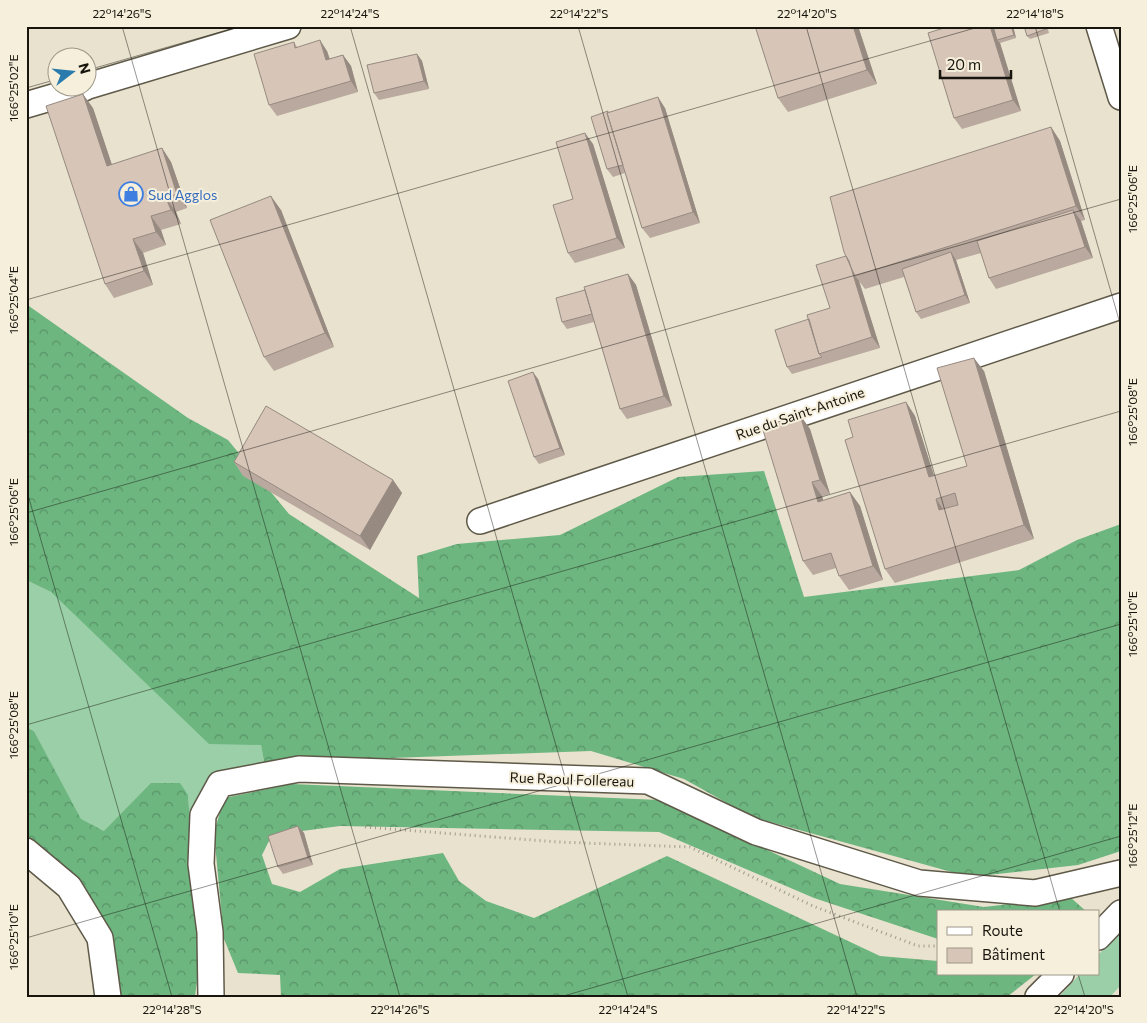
<svg xmlns="http://www.w3.org/2000/svg" width="1147" height="1023" viewBox="0 0 1147 1023" font-family="Commissioner,sans-serif">
  <style>
    .grass { fill: #9acfa7 }
    .forest { fill: url(#forest-crowns) }
    .lines { fill: none; stroke-linecap: round; stroke-linejoin: round }
    .minor-casing { stroke: #5e5948; stroke-width: 28 }
    .path { stroke: #9e9a8a; stroke-width: 3; stroke-dasharray: 1 4; stroke-linecap: butt }
    .minor { stroke: #fff; stroke-width: 25 }
    .wall { fill: #b9a99e }
    .shaded-wall { fill: #968a81 }
    .building { fill: #d7c5b8; stroke: #968a81; fill-rule: evenodd }
    .ticks { fill: none; stroke: #17150e; stroke-width: 1; stroke-opacity: 0.45 }
    .labels { text-anchor: middle; dominant-baseline: central; stroke-width: 4; stroke-linejoin: round; paint-order: stroke }
    .shop-label { font-size: 14px; fill: #366cbe; stroke: #f6efdb; text-anchor: start }
    .street-label { font-size: 14px; fill: #17150e; stroke: #f6efdb }
    .neatline { fill: none; stroke: #17150e; stroke-width: 2 }
    .ticks-label { font-size: 12px; text-anchor: middle; fill: #17150e }
  </style>
  <defs>
    <pattern id="forest-crowns" width="20" height="18" patternUnits="userSpaceOnUse" patternTransform="scale(1.25)"><rect width="20" height="18" fill="#6db680"/><path d="M2 6a3 3 0 1 1 6 0M12 15a3 3 0 1 1 6 0" fill="none" stroke="#599367"/></pattern>
  </defs>
  <rect width="100%" height="100%" fill="#e8e2ce"/>
  <path class="grass" d="M 26,580 L 51,592 L 261,745 L 265,767 L 202,796 L 190,822 L 188,795 L 104,831 L 81,820 L 34,731 L 26,727 Z
    M 1121,931 L 1121,985 L 1110,997 L 1059,997 L 1080,974 L 1098,974 L 1098,955 Z"/>
  <path class="forest" d="M 26,304 L 188,418 L 228,440 L 289,514 L 419,598 L 417,556 L 457,544 L 560,535 L 678,477 L 764,471 L 804,597 L 1019,570 L 1077,540 L 1121,524 L 1121,851 L 1078,865 L 970,877 L 752,817 L 684,779 L 591,751 L 307,761 L 265,767 L 261,745 L 209,744 L 51,592 L 26,580 Z
    M 26,727 L 34,731 L 81,819 L 104,831 L 151,783 L 180,783 L 188,795 L 200,956 L 195,997 L 121,997 L 118,970 L 95,906 L 26,842 Z
    M 292,784 L 660,800 L 840,884 L 984,907 L 1070,897 L 1087,912 L 938,912 L 938,939 L 814,898 L 659,832 L 340,826 L 272,835 L 262,855 L 272,884 L 300,892 L 340,869 L 443,853 L 459,881 L 486,901 L 534,918 L 667,856 L 880,956 L 938,961 L 938,974 L 1036,974 L 1007,997 L 281,997 L 280,975 L 238,973 L 224,939 L 214,833 L 224,798 Z"/>
  <g class="lines">
    <g class="minor-casing">
      <path id="minor" d="M 1099,26 L 1121,97
        M 88,86 L 288,26
        M 26,105 L 84,88
        M 480,521 L 1121,306
        M 26,851 L 69,887 L 100,938 L 108,997
        M 1098,937 L 1121,913
        M 211,997 L 210,932 L 201,864 L 203,815 L 220,784 L 299,769 L 648,781 L 756,832 L 919,883 L 1035,893 L 1121,873
        M 1038,997 L 1061,974"/>
    </g>
    <path class="path" d="M 365,827 L 558,842 L 690,847 L 813,906 L 918,946 L 938,946"/>
    <use href="#minor" class="minor"/>
  </g>
  <path class="wall" d="M 755,26 L 858,26 L 877,84 L 788,112 L 778,98 Z
    M 1013,26 L 1016,38 L 1000,43 L 1021,111 L 962,129 L 954,118 L 928,33 Z
    M 1024,26 L 1047,26 L 1049,33 L 1030,39 L 1027,36 Z
    M 294,42 L 297,47 L 327,51 L 330,59 L 343,55 L 351,66 L 358,92 L 277,116 L 269,105 Z
    M 417,54 L 422,61 L 429,89 L 379,100 L 374,93 Z
    M 93,108 L 112,165 L 162,148 L 171,162 L 187,208 L 176,212 L 181,224 L 161,230 L 166,245 L 143,253 L 153,285 L 114,298 L 105,284 Z
    M 665,108 L 700,223 L 650,238 L 642,228 L 625,173 L 613,177 L 607,169 L 609,112 Z
    M 1051,127 L 1060,141 L 1085,220 L 1081,221 L 1093,258 L 996,289 L 989,278 L 981,253 L 956,260 L 970,303 L 921,319 L 916,312 L 904,277 L 865,289 L 859,281 L 880,348 L 792,374 L 787,367 L 809,319 L 830,308 L 846,256 Z
    M 593,144 L 625,248 L 575,263 L 568,253 Z
    M 281,210 L 334,347 L 274,371 L 264,357 Z
    M 628,274 L 636,285 L 672,406 L 627,419 L 620,409 L 594,322 L 567,329 L 562,322 L 585,290 Z
    M 984,371 L 1034,539 L 895,583 L 885,569 L 906,402 L 915,416 L 934,476 L 967,466 Z
    M 538,379 L 565,455 L 539,464 L 534,457 Z
    M 800,415 L 810,429 L 830,494 L 822,496 L 823,501 L 850,492 L 860,506 L 883,580 L 849,590 L 839,576 L 836,568 L 813,575 L 803,561 Z
    M 234,462 L 393,480 L 402,493 L 370,550 L 243,476 Z
    M 298,826 L 304,833 L 313,865 L 283,874 L 278,867 Z"/>
  <path class="shaded-wall" d="M 853,26 L 858,26 L 877,84 L 867,70 Z
    M 990,26 L 995,26 L 997,40 L 1000,43 L 1021,111 L 1013,100 Z
    M 1011,26 L 1013,26 L 1016,38 L 1014,35 Z
    M 320,40 L 327,51 L 333,71 L 326,60 Z
    M 417,54 L 422,61 L 429,89 L 424,81 Z
    M 343,55 L 351,66 L 358,92 L 351,81 Z
    M 83,94 L 93,108 L 117,180 L 107,166 Z
    M 658,97 L 665,108 L 700,223 L 693,212 Z
    M 1051,127 L 1060,141 L 1085,220 L 1076,206 Z
    M 585,133 L 593,144 L 625,248 L 617,238 Z
    M 162,148 L 171,162 L 187,208 L 177,194 Z
    M 271,196 L 281,210 L 334,347 L 325,333 Z
    M 166,198 L 176,212 L 181,224 L 171,210 Z
    M 1073,210 L 1081,221 L 1093,258 L 1085,247 Z
    M 151,216 L 161,230 L 166,245 L 156,232 Z
    M 133,239 L 143,253 L 153,285 L 144,271 Z
    M 951,252 L 956,260 L 970,303 L 965,295 Z
    M 847,255 L 855,276 L 859,281 L 880,348 L 872,337 Z
    M 628,274 L 636,285 L 672,406 L 664,396 Z
    M 974,358 L 984,371 L 1034,539 L 1024,525 Z
    M 533,372 L 538,379 L 565,455 L 560,448 Z
    M 906,402 L 915,416 L 939,491 L 929,477 Z
    M 800,415 L 810,429 L 830,494 L 820,480 Z
    M 393,480 L 402,493 L 370,550 L 360,536 Z
    M 812,482 L 822,496 L 828,516 L 818,502 Z
    M 850,492 L 860,506 L 883,580 L 873,566 Z
    M 936,499 L 945,512 L 939,510 Z
    M 298,826 L 304,833 L 313,865 L 308,858 Z"/>
  <path class="building" d="M 755,26 L 853,26 L 867,70 L 778,98 Z
    M 950,26 L 990,26 L 1013,100 L 954,118 L 928,33 Z
    M 993,26 L 1011,26 L 1014,35 L 997,40 Z
    M 1024,26 L 1045,26 L 1046,29 L 1027,36 Z
    M 320,40 L 326,60 L 343,55 L 351,81 L 269,105 L 254,54 L 294,42 L 295,48 Z
    M 417,54 L 424,81 L 374,93 L 367,65 Z
    M 83,94 L 107,166 L 162,148 L 177,194 L 166,198 L 171,210 L 151,216 L 156,232 L 133,239 L 144,271 L 105,284 L 46,106 Z
    M 658,97 L 693,212 L 642,228 L 607,113 Z
    M 608,111 L 608,112 L 607,113 L 623,165 L 607,169 L 591,117 Z
    M 1051,127 L 1076,206 L 855,276 L 844,252 L 830,197 Z
    M 585,133 L 617,238 L 568,253 L 553,205 L 573,199 L 556,142 Z
    M 271,196 L 325,333 L 264,357 L 210,220 Z
    M 1073,210 L 1085,247 L 989,278 L 977,241 Z
    M 951,252 L 965,295 L 916,312 L 902,269 Z
    M 846,256 L 849,261 L 872,337 L 819,354 L 807,315 L 830,308 L 816,265 Z
    M 628,274 L 664,396 L 620,409 L 584,287 Z
    M 585,290 L 592,314 L 562,322 L 556,298 Z
    M 809,319 L 819,354 L 822,357 L 787,367 L 775,330 Z
    M 974,358 L 1024,525 L 885,569 L 845,440 L 853,437 L 848,420 L 906,402 L 929,477 L 967,466 L 937,368 ZM 955,493 L 958,505 L 939,510 L 936,499 Z
    M 533,372 L 560,448 L 534,457 L 508,381 Z
    M 266,406 L 393,480 L 360,536 L 234,462 Z
    M 800,415 L 820,480 L 812,482 L 818,502 L 850,492 L 873,566 L 839,576 L 831,553 L 803,561 L 762,427 Z
    M 298,826 L 308,858 L 278,867 L 268,836 Z"/>
  <path class="ticks" d="M 122,26 L 400,997M 350,26 L 628,997M 578,26 L 857,997M 806,26 L 1060,912M 1035,26 L 1121,327M 88,70 L 241,26M 26,88 L 58,79M 26,300 L 982,26M 26,488 L 172,997M 26,513 L 1121,199M 26,725 L 1121,411M 26,938 L 1121,624M 1078,974 L 1085,997M 560,997 L 1121,836"/>
  <defs>
    <g id="shop-ring" transform="scale(1.25)"><circle r="9.5" fill="#f6efdb" stroke="#3f7fe0" stroke-width="1.5"/><path d="M-5-2.5h2.3a2.7 3.5 0 0 1 5.4 0H5L5.5 6h-11ZM-1.5-2.5h3a1.5 2.3 0 0 0-3 0Z" fill="#3f7fe0"/></g>
  </defs>
  <g fill-rule="evenodd">
    <use href="#shop-ring" x="131" y="194"/>
  </g>
  <g class="labels">
    <g class="shop-label">
      <text x="148" y="194">Sud Agglos</text>
    </g>
    <g class="street-label">
      <text transform="translate(800 413) rotate(-19)">Rue du Saint-Antoine</text>
      <text transform="translate(572 779) rotate(2)">Rue Raoul Follereau</text>
    </g>
  </g>
  <rect width="1147" height="1023" fill="none" stroke="#f6efdb" stroke-width="55"/>
  <rect x="937" y="910" width="162" height="65" fill="#f6efdb" stroke="#9d9889"/>
  <rect x="947" y="927" width="25" height="8" fill="#ffffff" stroke="#9d9889"/>
  <text x="982" y="936" font-size="15" fill="#17150e">Route</text>
  <rect x="947" y="948" width="25" height="15" fill="#d7c5b8" stroke="#9d9889"/>
  <text x="982" y="960" font-size="15" fill="#17150e">Bâtiment</text>
  <g transform="translate(72 72) rotate(74)"><circle r="24" fill="#f6efdb" stroke="#9d9889"/>
  <path d="M0-4L9 19L0 12L-9 19Z" fill="#287bac"/>
  <text y="-8" font-size="14" font-weight="bold" text-anchor="middle" fill="#17150e">N</text>
  </g>
  <path d="M940 70v8h71v-8" fill="none" stroke="#17150e" stroke-width="2.5"/>
  <text x="947" y="70" font-size="15" fill="#17150e" stroke="#f6efdb" stroke-width="4" paint-order="stroke">20 m</text>
  <rect x="28" y="28" width="1092" height="968" class="neatline"/>
  <g class="ticks-label">
    <text x="122" y="18">22°14'26"S</text>
    <text x="350" y="18">22°14'24"S</text>
    <text x="579" y="18">22°14'22"S</text>
    <text x="807" y="18">22°14'20"S</text>
    <text x="1035" y="18">22°14'18"S</text>
    <text transform="translate(14 88) rotate(-90)" y="4">166°25'02"E</text>
    <text transform="translate(1133 199) rotate(-90)" y="4">166°25'06"E</text>
    <text transform="translate(14 300) rotate(-90)" y="4">166°25'04"E</text>
    <text transform="translate(1133 412) rotate(-90)" y="4">166°25'08"E</text>
    <text transform="translate(14 512) rotate(-90)" y="4">166°25'06"E</text>
    <text transform="translate(1133 624) rotate(-90)" y="4">166°25'10"E</text>
    <text transform="translate(14 725) rotate(-90)" y="4">166°25'08"E</text>
    <text transform="translate(1133 836) rotate(-90)" y="4">166°25'12"E</text>
    <text transform="translate(14 937) rotate(-90)" y="4">166°25'10"E</text>
    <text x="172" y="1014">22°14'28"S</text>
    <text x="400" y="1014">22°14'26"S</text>
    <text x="628" y="1014">22°14'24"S</text>
    <text x="856" y="1014">22°14'22"S</text>
    <text x="1084" y="1014">22°14'20"S</text>
  </g>
</svg>
